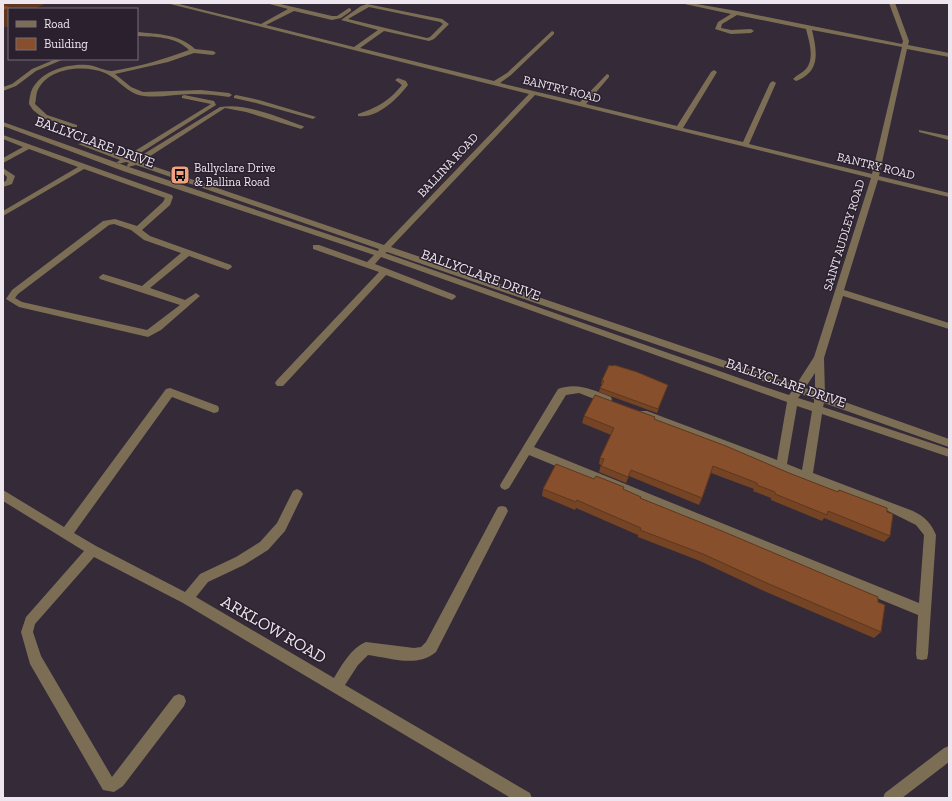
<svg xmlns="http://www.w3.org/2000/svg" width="952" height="801" viewBox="0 0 952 801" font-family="'Zilla Slab',serif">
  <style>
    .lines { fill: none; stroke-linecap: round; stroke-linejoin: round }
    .minor { fill: #7c6e55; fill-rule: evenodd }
    .wall { fill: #744425 }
    .shaded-wall { fill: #5e371e }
    .building { fill: #874f2b; stroke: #5e371e }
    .labels { text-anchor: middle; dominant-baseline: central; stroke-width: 3; stroke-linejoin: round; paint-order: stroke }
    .far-street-label { font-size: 12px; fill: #ede6ef; stroke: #2b202e }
    .far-poi-label { font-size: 12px; fill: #ede6ef; stroke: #2b202e; text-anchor: start }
    .street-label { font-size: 14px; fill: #ede6ef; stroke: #2b202e }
    .near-street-label { font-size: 17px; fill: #ede6ef; stroke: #2b202e }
  </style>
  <rect width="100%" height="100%" fill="#352a38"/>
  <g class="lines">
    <path class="minor" d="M 166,3 L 175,3 L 261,24 L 288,9 L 266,3 L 276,3 L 332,16 L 337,16 L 349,8 L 351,9 L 351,11 L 341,18 L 332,20 L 294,11 L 266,25 L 354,47 L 378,30 L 341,20 L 361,6 L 367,4 L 442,19 L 449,24 L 434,39 L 429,41 L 384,31 L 360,48 L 494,81 L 507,73 L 552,31 L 554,32 L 554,34 L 511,75 L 500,83 L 580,102 L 607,74 L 609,75 L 609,77 L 586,104 L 677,126 L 711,72 L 714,70 L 717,72 L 683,128 L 743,142 L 770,83 L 773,81 L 776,83 L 749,144 L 872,174 L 902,47 L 812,30 C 817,51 821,72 796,81 L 793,79 C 797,75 802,73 806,69 C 815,58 809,41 806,29 L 737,15 L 722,24 L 721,28 L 731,30 L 751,29 L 754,31 L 751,33 L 731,34 L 715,29 L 718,22 L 731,14 L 680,3 L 691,3 L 737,11 L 902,44 L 903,41 L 889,3 L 895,3 L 909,41 L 908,45 L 949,53 L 949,57 L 907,49 L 879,176 L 949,193 L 949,197 L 878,180 L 844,290 L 949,323 L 949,329 L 843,296 L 824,358 L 825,395 L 949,439 L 949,447 L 824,403 L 823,407 L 949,449 L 949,457 L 822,414 L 813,473 L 913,511 C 925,517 931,523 936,535 L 928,654 L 927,659 L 922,660 L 917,659 L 916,654 L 918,615 L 529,455 L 509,488 L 505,490 L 501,488 L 500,485 L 558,389 C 577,382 593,390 611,397 L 612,400 L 611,403 L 607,404 L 579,393 L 566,395 L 534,447 L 919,603 L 924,535 L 916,525 L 888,511 L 639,417 L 638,414 L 639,411 L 647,411 L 777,460 L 787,402 L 381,257 L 375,264 L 455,295 L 456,297 L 452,300 L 449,299 L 386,275 L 283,386 L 277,386 L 275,383 L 277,380 L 379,272 L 313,249 L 313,245 L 319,245 L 367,262 L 374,255 L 123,171 L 3,126 L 3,122 L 129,167 L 378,251 L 379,249 L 136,165 L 128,167 L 127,165 L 129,163 L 126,162 L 118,164 L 117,162 L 120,160 L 78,144 L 83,143 L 125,157 L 211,104 L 182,98 L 182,96 L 184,95 L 214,101 L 216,105 L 131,159 L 134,160 L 220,107 C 247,103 277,117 303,126 L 304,127 L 301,129 L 246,112 L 225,108 L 141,162 L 384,245 L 529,94 ZM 369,7 L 440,22 L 443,24 L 430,37 L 427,38 L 348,19 ZM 535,95 L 871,178 L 814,357 L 796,385 L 391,247 ZM 387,252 L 792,391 L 789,395 L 759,385 L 385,253 ZM 815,373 L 815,391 L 805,388 ZM 801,394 L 814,399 L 814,403 L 798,398 ZM 797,406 L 812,411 L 802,470 L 787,464 Z
      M 137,32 C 158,34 179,34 195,49 L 213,51 L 216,53 L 213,55 L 194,53 L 168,62 L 115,74 L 131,87 L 143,92 L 201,90 L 229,93 L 232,95 L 229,97 C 217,95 205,94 192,94 C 176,94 160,98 144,96 C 127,94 119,79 105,73 C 84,64 46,68 37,92 C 36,96 36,100 35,104 L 47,115 L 77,125 L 77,127 L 73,127 L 43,118 L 33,110 L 29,104 C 29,100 30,96 31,92 C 39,71 68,63 88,65 C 96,66 105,71 112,71 C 138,67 165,59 189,50 C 175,36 155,37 137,36 Z
      M 56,59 L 64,59 L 36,71 L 16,86 L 3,91 L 3,87 L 12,84 L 32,69 Z
      M 398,78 L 406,81 L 408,85 C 397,99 377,119 358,116 L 358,114 C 378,107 388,102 402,85 L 395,80 Z
      M 236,95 L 259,100 L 316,117 L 313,119 L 256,103 L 234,98 L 234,96 Z
      M 919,130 L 949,136 L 949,140 L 919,132 Z
      M 3,135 L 172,195 L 173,197 L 170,205 L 142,230 L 150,236 L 231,265 L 232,267 L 228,270 L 189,256 L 150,288 L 185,300 L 196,293 L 200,296 L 161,330 L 148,337 L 19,307 L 6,299 L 12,290 L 103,221 L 115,219 L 137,226 L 163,202 L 165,198 L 84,169 L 3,216 L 3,211 L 78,167 L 29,149 L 3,163 L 3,158 L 23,147 L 3,139 ZM 114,224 L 131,230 L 144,240 L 181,253 L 142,286 L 103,274 L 99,277 L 100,279 L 180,305 L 147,330 L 22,302 L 15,298 L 18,294 L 109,225 Z
      M 3,168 L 15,176 L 12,184 L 3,187 L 3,182 L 6,181 L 7,177 L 3,173 Z
      M 170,388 L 218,406 L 219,409 L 218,412 L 214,413 L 172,397 L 74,533 L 96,546 L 185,592 L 200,574 L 236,557 L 260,542 L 277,523 L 293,491 L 297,489 L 301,491 L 303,494 L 285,531 L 268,550 L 244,565 L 208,582 L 196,597 L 334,678 C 342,665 351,648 366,642 L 414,648 L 421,647 L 426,642 L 498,507 L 502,506 L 506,507 L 508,511 L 506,515 L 436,652 C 417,668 391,658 368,655 L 358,665 L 345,685 L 530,793 L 532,798 L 511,798 L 183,603 L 94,557 L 35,624 L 33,632 L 41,656 L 112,777 L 174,696 L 179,694 L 184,696 L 186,701 L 184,706 L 123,786 L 114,792 L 103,790 L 30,664 L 21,632 L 26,617 L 84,551 L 3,501 L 3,490 L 64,527 L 166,389 Z
      M 949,746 L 949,762 L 902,798 L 883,798 L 885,793 L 944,748 Z"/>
  </g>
  <path class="wall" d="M 602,380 L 668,385 L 657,413 L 599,392 L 600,388 L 602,384 L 601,384 Z
    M 584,416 L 654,419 L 789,473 L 837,492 L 839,490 L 887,512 L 890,536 L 884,542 L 824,518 L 822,521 L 771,500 L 771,498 L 753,491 L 754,489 L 711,473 L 702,498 L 699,505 L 629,476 L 626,483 L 599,472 L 601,465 L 599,464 L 600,458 L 611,435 L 582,423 Z
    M 594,479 L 623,489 L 640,498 L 878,602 L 881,632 L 874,638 L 764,591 L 700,561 L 638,537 L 638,535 L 576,508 L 575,510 L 542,496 L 543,489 Z"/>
  <path class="shaded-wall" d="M 8,3 L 47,3 L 34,9 L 9,9 L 9,26 L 3,28 L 4,5 Z"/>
  <path class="building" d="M 3,3 L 8,3 L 4,5 L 11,7 L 3,11 Z
    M 609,365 L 613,366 L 614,365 L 637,372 L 668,385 L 658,409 L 600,388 L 604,381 L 602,380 Z
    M 595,395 L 655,417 L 654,419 L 726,446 L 789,473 L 838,492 L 839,490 L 887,508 L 887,512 L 893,514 L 890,536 L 828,511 L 827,515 L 775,494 L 775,492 L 757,485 L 757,483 L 713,466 L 702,498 L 631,470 L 628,477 L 601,466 L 604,459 L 600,458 L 614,428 L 584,416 Z
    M 556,464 L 594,479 L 596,476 L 624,487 L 623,489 L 641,497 L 640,498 L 722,531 L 878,597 L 878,602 L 885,605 L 881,632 L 769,584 L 703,554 L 640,530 L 641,528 L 597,509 L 577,500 L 576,502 L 543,489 Z"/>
  <defs>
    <g id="bus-square" transform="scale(1)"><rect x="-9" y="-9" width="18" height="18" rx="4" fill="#f2a17e" stroke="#2b202e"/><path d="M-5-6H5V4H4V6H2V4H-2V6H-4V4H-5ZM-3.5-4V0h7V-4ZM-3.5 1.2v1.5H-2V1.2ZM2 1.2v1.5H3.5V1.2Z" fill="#111"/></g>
  </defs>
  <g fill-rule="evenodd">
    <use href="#bus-square" x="180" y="175"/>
  </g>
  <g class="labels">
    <g class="far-street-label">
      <text transform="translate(562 89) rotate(14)">BANTRY ROAD</text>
      <text transform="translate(448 165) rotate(-47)">BALLINA ROAD</text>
      <text transform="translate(876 166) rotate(14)">BANTRY ROAD</text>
      <text transform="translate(844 235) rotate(-73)">SAINT AUDLEY ROAD</text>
    </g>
    <g class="far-poi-label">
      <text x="194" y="168">Ballyclare Drive<tspan x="194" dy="14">&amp; Ballina Road</tspan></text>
    </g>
    <g class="street-label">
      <text transform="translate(95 142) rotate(20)">BALLYCLARE DRIVE</text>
      <text transform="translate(481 275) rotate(20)">BALLYCLARE DRIVE</text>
      <text transform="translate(786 383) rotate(19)">BALLYCLARE DRIVE</text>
    </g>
    <g class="near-street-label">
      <text transform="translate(274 629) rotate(30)">ARKLOW ROAD</text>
    </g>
  </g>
  <rect width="952" height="801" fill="none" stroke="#ede6ef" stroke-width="8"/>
  <rect x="8" y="8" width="130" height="52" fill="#2b202e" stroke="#796f7b"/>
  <rect x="16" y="21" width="20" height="6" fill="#7c6e55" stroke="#796f7b"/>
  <text x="44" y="28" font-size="12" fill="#ede6ef">Road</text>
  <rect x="16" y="38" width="20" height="12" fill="#874f2b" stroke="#796f7b"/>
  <text x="44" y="48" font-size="12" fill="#ede6ef">Building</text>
</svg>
